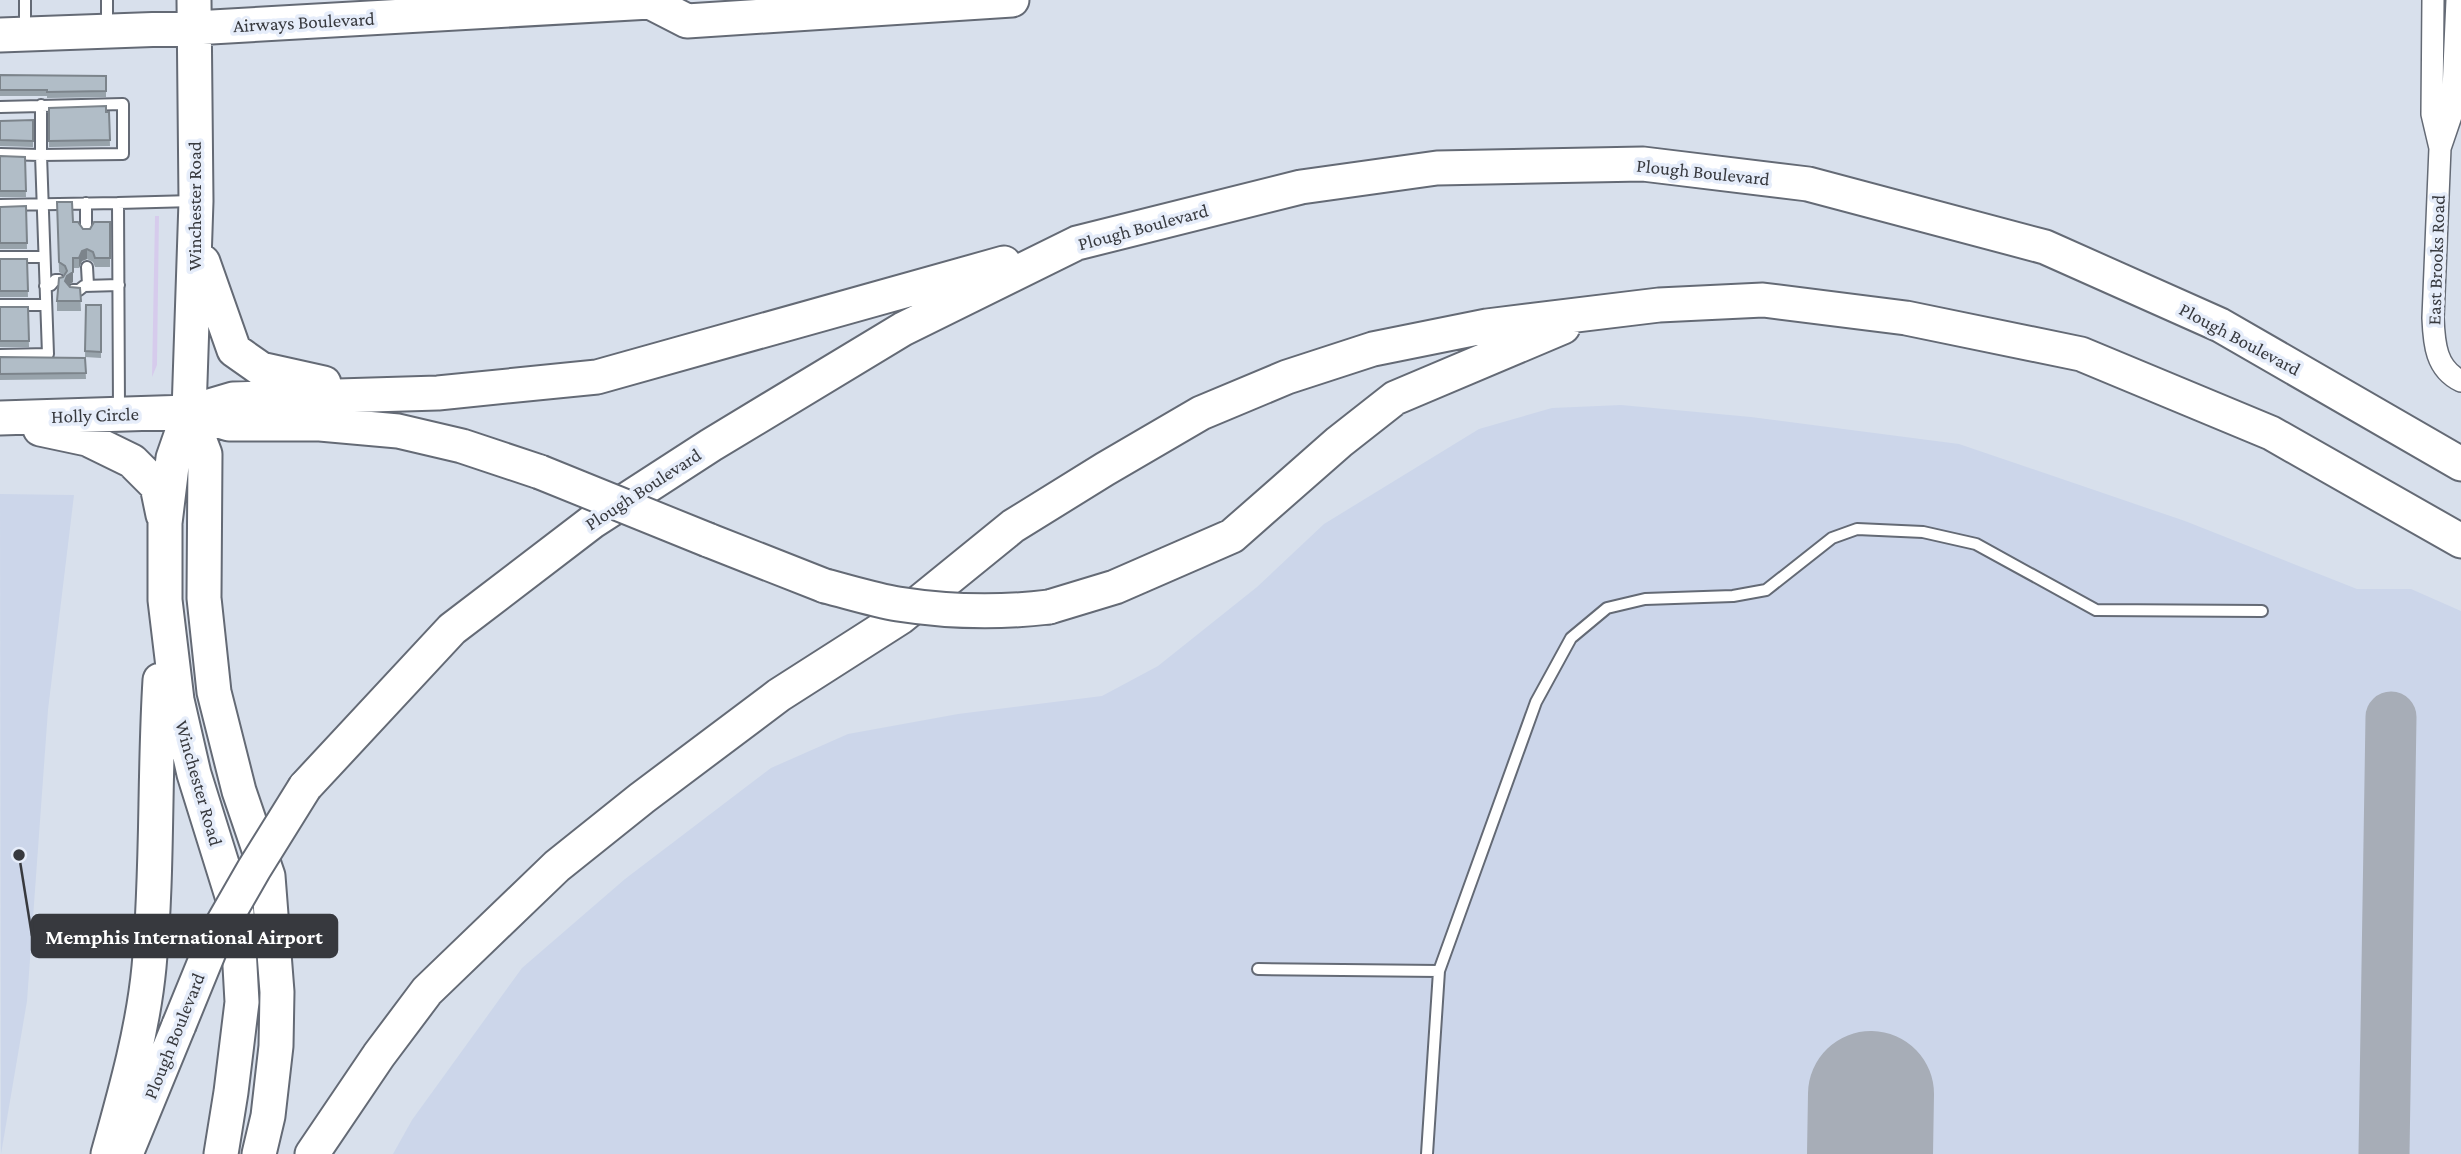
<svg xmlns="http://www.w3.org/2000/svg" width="2461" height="1154" viewBox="0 0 2461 1154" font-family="'Crimson Pro',serif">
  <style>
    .built { fill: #ccd6ea }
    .green { fill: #d6cbec }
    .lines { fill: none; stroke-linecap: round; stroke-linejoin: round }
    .taxiway { stroke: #a7adb7; stroke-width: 51 }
    .runway { stroke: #a7adb7; stroke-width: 126 }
    .lane-casing { stroke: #646a75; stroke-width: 14 }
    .street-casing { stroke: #646a75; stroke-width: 24 }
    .primary-casing { stroke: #646a75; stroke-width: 37 }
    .lane { stroke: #fff; stroke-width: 10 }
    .street { stroke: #fff; stroke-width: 21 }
    .primary { stroke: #fff; stroke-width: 33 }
    .primary-bridge-casing { stroke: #646a75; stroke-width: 37; stroke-linecap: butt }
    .primary-bridge { stroke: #fff; stroke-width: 33 }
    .wall { fill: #98a3ab }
    .shaded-wall { fill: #7c848b }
    .building { fill: #b1bdc7; stroke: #7c848b; stroke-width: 2 }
    .labels { text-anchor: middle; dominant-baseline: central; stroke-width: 7; stroke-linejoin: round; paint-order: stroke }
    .street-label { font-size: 19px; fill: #37393e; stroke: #e6edfa }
    .leader { fill: none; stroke: #37393e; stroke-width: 2.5 }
    .callout-dot { fill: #37393e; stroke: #e6edfa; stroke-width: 2.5 }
    .callout { fill: #37393e; stroke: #37393e; stroke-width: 2.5 }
    .callout-label { font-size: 21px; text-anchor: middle; font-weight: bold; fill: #fff }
  </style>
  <rect width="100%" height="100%" fill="#d8e0ec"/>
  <path class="built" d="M 1621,405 L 1751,417 L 1959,444 L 2185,521 L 2357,589 L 2411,589 L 2461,611 L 2461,1154 L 393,1154 L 412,1120 L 522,968 L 625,879 L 771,768 L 848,734 L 958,714 L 1102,696 L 1158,666 L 1257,587 L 1324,524 L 1479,429 L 1552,408 Z
    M 0,494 L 74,495 L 48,710 L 27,1001 L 1,1154 Z"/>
  <path class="green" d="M 155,216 L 159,216 L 157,365 L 152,377 Z"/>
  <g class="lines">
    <path class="taxiway" d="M 2384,1154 L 2391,717"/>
    <path class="runway" d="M 1870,1154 L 1871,1094"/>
    <g class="lane-casing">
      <path id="lane" d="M 107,0 L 107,29
        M 25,29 L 25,0
        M 0,107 L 123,104 L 123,154 L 41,155 L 48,354 L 0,355
        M 0,154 L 41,155 L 41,105
        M 86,203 L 86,232
        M 0,205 L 118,203
        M 0,257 L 44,257
        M 87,267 L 88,285
        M 45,286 L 51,285 L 55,280 L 59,280
        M 73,290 L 79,290 L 84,286 L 119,285
        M 0,305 L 46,305
        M 119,409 L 118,203 L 193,201
        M 1258,969 L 1439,971
        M 1427,1154 L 1439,971 L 1536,702 L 1571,638 L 1607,608 L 1645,599 L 1733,596 L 1766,590 L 1832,538 L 1857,529 L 1923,532 L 1976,544 L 2096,610 L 2262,611"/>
    </g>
    <g class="street-casing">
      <path id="street" d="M 2433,0 L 2432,114 L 2440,148
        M 2457,0 L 2452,113 L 2440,148 L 2433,318 C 2434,344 2436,369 2461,381"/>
    </g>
    <g class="primary-casing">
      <path id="primary" d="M 194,0 L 196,201 L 189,412 L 173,458 L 165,523 L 165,600 L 177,700 L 194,774 L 237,912 L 242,1002 L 231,1092 L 221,1154
        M 0,35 L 194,28 L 650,2 L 687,21 L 1012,0
        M 203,262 L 234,350 L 261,369 L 324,383
        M 189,412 L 205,454 L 204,598 L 214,692 L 239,791 L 268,876 L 277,992 L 276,1046 L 268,1116 L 259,1154
        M 189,412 L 229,424 L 320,424 L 398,431 L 462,446 L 540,472
        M 0,418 L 189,412 L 233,399 L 438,393 L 597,377 L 1004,263
        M 40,429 L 87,439 L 132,461 L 157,486 L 163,515
        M 708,540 L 825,586
        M 1049,607 L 1115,587 L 1232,536 L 1339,442 L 1395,398 L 1563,327
        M 305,787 L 452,629 L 592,522 L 711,445 L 903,329 L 1077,243 L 1301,187 L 1437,168 L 1643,164 L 1808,184 L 2045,247 L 2220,325 L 2461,464
        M 128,1149 L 179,1025
        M 108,1154 C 125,1093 143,1030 149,967 C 158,871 154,775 160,680
        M 312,1154 L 379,1055 L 427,991 L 557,866 L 642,798 L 779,695 L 901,617 L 1013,526 L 1105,469 L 1201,413 L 1287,377 L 1373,349 L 1487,326 L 1659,305 L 1763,300 L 1906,318 L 2081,354 L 2271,433 L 2461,541"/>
    </g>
    <use href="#lane" class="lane"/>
    <use href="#street" class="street"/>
    <use href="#primary" class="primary"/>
    <g class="primary-bridge-casing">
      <path id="primary-bridge" d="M 540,472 L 708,540
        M 825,586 C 849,592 874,600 898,604 C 949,612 999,613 1049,607
        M 179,1025 L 215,937 L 254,869 L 305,787"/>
    </g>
    <use href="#primary-bridge" class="primary-bridge"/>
  </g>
  <path class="wall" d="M 0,75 L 106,76 L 106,97 L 47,98 L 47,96 L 0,96 Z
    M 49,108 L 109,112 L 110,146 L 49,147 Z
    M 33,120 L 33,147 L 0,146 L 0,121 Z
    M 0,156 L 25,157 L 26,197 L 0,197 Z
    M 57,202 L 73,222 L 83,229 L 90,229 L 110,222 L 110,267 L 95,267 L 93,262 L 87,259 L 82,261 L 79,268 L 73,268 L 73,282 L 68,285 L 70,287 L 80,288 L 81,311 L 57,311 L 57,301 L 64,275 L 59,272 Z
    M 26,206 L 27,249 L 0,249 L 0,207 Z
    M 0,259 L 27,259 L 28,297 L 0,297 Z
    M 86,305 L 101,305 L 101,358 L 85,357 Z
    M 0,307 L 28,307 L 29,347 L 0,347 Z
    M 0,357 L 85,358 L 86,379 L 0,380 Z"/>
  <path class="shaded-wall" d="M 87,249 L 87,259 L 82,261 L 79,268 L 79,258 L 82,251 Z
    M 73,272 L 73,282 L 67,286 L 65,281 L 67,276 Z"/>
  <path class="building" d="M 0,75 L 106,76 L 106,91 L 47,92 L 47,90 L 0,90 Z
    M 106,106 L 106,112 L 109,112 L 110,140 L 49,141 L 49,108 Z
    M 33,120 L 33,141 L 0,140 L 0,121 Z
    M 0,156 L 25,157 L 26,191 L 0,191 Z
    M 57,202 L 72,202 L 73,222 L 78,222 L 83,229 L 90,229 L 94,222 L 110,222 L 110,258 L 95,258 L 93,252 L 87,249 L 82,251 L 79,258 L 73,258 L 73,272 L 67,276 L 65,281 L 70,287 L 80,288 L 81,301 L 57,301 L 59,278 L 63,277 L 67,271 L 65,266 L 59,262 Z
    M 26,206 L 27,243 L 0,243 L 0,207 Z
    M 0,259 L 27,259 L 28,291 L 0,291 Z
    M 86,305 L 101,305 L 101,352 L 85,351 Z
    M 0,307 L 28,307 L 29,341 L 0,341 Z
    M 0,357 L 85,358 L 86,373 L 0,374 Z"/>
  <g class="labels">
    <g class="street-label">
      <text transform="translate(304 22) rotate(-3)">Airways Boulevard</text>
      <text transform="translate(1703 172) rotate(6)">Plough Boulevard</text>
      <text transform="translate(194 206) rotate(-90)">Winchester Road</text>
      <text transform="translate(1143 227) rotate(-15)">Plough Boulevard</text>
      <text transform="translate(2436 260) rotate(-88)">East Brooks Road</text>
      <text transform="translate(2240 339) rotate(28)">Plough Boulevard</text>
      <text transform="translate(95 415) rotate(-2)">Holly Circle</text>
      <text transform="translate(643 489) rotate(-33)">Plough Boulevard</text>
      <text transform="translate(199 783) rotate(74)">Winchester Road</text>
      <text transform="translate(174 1036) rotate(-68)">Plough Boulevard</text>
    </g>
  </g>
  <path class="leader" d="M19 855L32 936"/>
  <circle class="callout-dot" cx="19" cy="855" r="7"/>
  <rect class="callout" x="32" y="915" width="305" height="42" rx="7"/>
  <g class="callout-label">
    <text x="184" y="944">Memphis International Airport</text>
  </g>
</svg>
